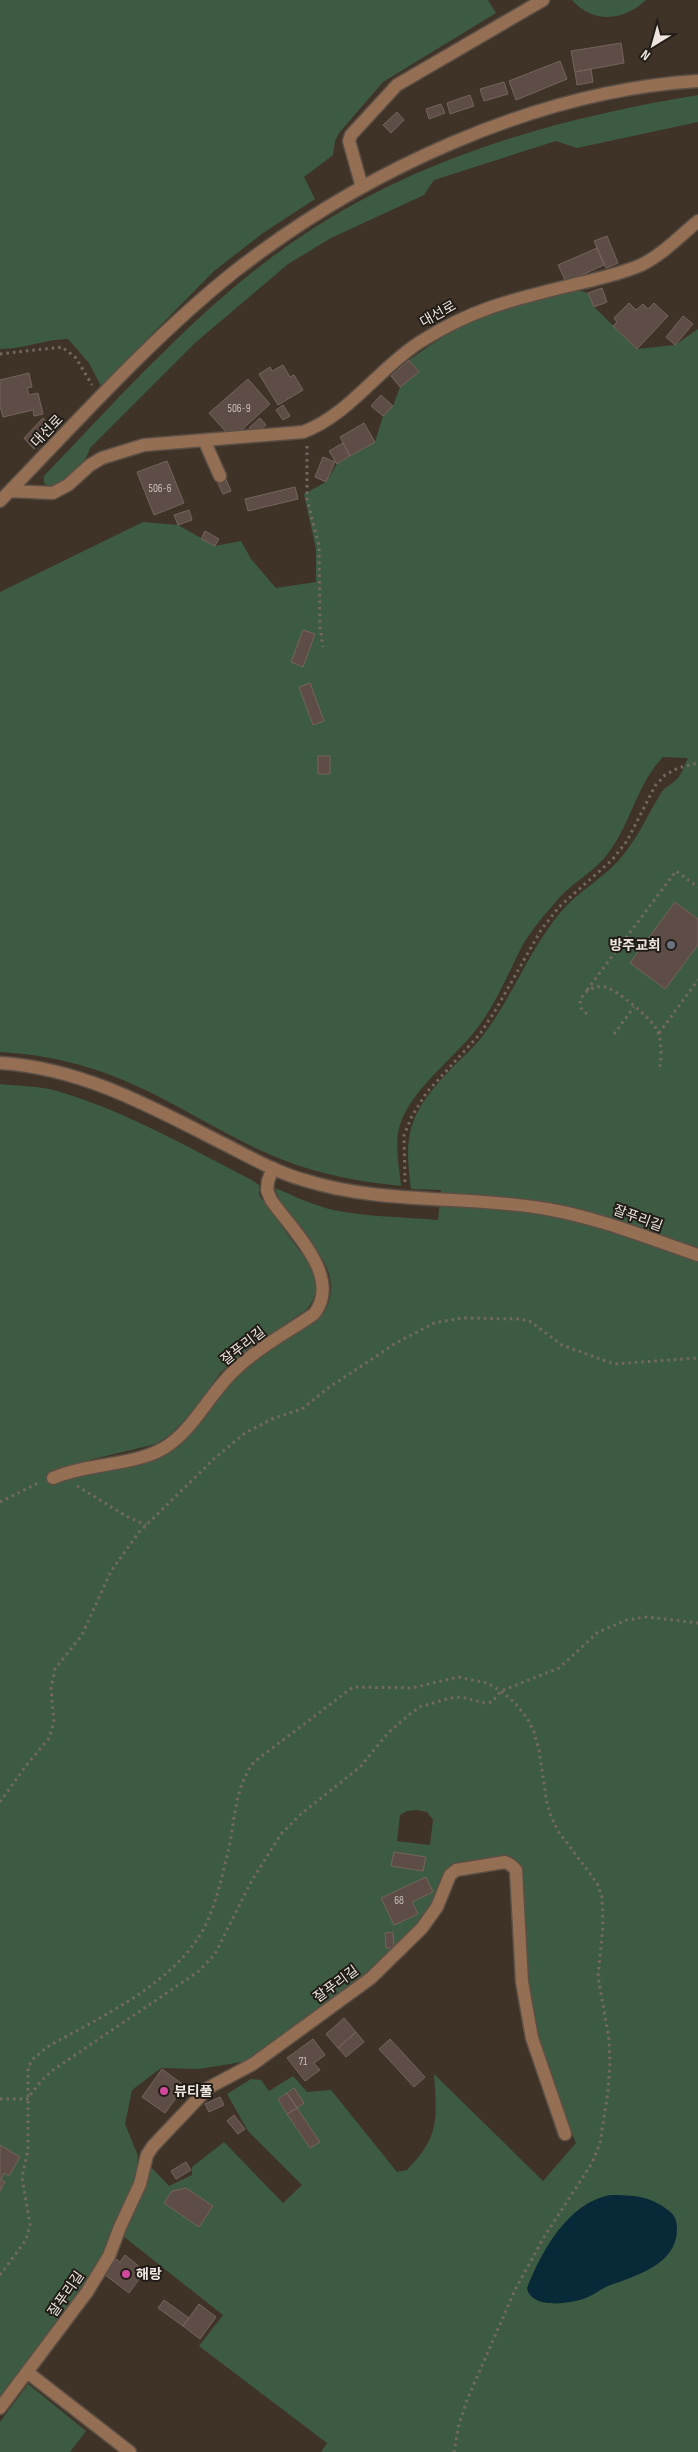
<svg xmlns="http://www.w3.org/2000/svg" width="698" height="2452" viewBox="0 0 698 2452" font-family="'Sofia Sans Condensed','Noto Sans KR',sans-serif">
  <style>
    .green { fill: #3d5b42; fill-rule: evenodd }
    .water { fill: #082a38 }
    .building { fill: #5e4d46; stroke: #75645c }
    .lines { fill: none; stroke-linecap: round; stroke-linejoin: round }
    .minor-casing { stroke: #5b4f45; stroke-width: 15 }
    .path { stroke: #746960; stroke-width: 3; stroke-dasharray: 2.5 4; stroke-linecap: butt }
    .minor { stroke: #946f53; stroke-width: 12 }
    .worship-dot { fill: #6b7280; stroke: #211c17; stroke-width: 2 }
    .hotel-dot { fill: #d1479c; stroke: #211c17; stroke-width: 2 }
    .labels { text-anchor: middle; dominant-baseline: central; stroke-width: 4; stroke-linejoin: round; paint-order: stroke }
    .number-label { font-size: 11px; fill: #c9bfb8 }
    .street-label { font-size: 14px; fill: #ede5de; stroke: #211c17 }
    .poi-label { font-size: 14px; font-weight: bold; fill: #ede5de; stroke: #211c17; text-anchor: start }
  </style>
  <rect width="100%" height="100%" fill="#3f3328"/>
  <path class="green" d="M 0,0 L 488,0 L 496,13 L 383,82 L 339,133 L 335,141 L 333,155 L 304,177 L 315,199 L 263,233 L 214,271 L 101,386 L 89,363 L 68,339 C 45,339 25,349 0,349 Z
    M 572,0 L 646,0 C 624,21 593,24 572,0 Z
    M 698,95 L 698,122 L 577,148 L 556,141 L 434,180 L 424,195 L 331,238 L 288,264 L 195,343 L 90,448 C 84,467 70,481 51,488 L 44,483 L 44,476 C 117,400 188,320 272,257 C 396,163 547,120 698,95 Z
    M 577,290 L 588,293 L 594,307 L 637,349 L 675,345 L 698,329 L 698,2452 L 321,2452 L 327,2443 L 199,2346 L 223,2315 L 123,2236 L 146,2187 L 151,2167 L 169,2186 L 192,2175 L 192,2167 L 224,2142 L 283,2203 L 302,2185 L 248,2131 L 227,2094 L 251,2079 L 261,2080 L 269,2091 L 293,2076 L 307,2092 L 331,2090 L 397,2172 L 407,2170 C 440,2136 437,2119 434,2074 L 543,2181 L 576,2143 C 553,2095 538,2045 528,1993 C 520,1953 520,1905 517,1863 L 457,1865 L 419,1926 L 362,1980 L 248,2061 L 199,2069 L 161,2068 L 132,2090 L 125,2124 L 138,2156 L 135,2186 L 107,2254 L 85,2288 L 0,2401 L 0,1084 C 18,1086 39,1086 57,1091 C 126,1111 189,1148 252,1180 L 259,1185 L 259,1195 L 307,1261 L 317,1281 L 315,1297 L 307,1309 L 245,1352 L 220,1373 L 196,1408 L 171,1434 L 156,1444 L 89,1460 L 53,1473 L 148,1458 L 259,1355 L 324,1313 C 352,1261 288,1232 275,1188 C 294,1196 313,1205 333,1210 C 367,1217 404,1217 438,1220 L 441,1190 L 411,1189 C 403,1132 410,1112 450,1070 C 461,1058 475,1047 484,1034 C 513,996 529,950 560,913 C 577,892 601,880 619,860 C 637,840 647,816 661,793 C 666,786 673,784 678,778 C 682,773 685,764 688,758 L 663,757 C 637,784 631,823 609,852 C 596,871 574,881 559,898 C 546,913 532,929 522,946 C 509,972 498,999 481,1023 C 457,1057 420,1080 402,1119 C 393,1140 399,1164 401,1186 C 362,1182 322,1175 286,1161 C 220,1136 161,1090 93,1069 C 63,1059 32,1054 0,1052 L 0,592 L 143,522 L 178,525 L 215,546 L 241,541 L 251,559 L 276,588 L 316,582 L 316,549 L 304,494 L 326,482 L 337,464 L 375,442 L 383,416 L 393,406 L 400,387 L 419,372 L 409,360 L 464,322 L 486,312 ZM 417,1810 L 427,1812 L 433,1820 L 430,1845 L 397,1841 L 400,1815 L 407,1811 Z
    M 28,2384 L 86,2431 L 70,2452 L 0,2452 L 0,2422 Z"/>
  <path class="water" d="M 610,2195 C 633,2195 650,2196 668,2210 C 675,2215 677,2221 677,2229 C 677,2265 635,2276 608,2286 C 601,2289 595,2294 588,2297 C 572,2304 531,2310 527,2288 C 542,2250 568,2203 610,2195 Z"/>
  <path class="building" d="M 621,43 L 624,63 L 575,72 L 571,51 Z
    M 560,61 L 567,79 L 516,100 L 509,81 Z
    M 591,69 L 593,82 L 577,85 L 575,72 Z
    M 504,82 L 508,94 L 484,101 L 480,89 Z
    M 470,95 L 474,106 L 450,114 L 447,103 Z
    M 441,104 L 445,113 L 429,119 L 426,109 Z
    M 397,112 L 404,120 L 391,133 L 383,125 Z
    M 607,236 L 618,263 L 606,268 L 594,241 Z
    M 597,248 L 604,265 L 566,282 L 558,265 Z
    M 602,288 L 607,302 L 594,307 L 588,293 Z
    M 629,303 L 636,310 L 643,304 L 648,309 L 654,303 L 668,316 L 637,349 L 613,326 L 617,322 L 614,318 Z
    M 683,316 L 693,324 L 675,345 L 666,337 Z
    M 409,360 L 419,372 L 400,387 L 391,376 Z
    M 283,365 L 290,377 L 294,375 L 303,390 L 278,405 L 259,374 L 270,367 L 272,371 Z
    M 29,373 L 32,387 L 27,388 L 29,395 L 38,393 L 43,414 L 34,416 L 33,410 L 3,417 L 0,406 L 0,380 Z
    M 248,379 L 270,404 L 235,436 L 230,430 L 227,433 L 209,413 Z
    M 381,395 L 393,406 L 383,416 L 371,406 Z
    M 283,405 L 290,416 L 283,420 L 276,410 Z
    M 43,418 L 53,429 L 34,449 L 24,438 Z
    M 260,418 L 266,425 L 255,435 L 249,428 Z
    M 364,423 L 375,442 L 350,456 L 340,437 Z
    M 343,443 L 350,456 L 337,464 L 329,451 Z
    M 323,457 L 335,462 L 326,482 L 315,477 Z
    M 167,461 L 184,503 L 154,515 L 137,472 Z
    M 225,477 L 231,491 L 223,494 L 217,481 Z
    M 295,487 L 298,499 L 248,511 L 245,499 Z
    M 189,510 L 192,520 L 178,525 L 174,515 Z
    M 205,531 L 219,539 L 215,546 L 201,539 Z
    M 303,630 L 315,634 L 303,667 L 291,662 Z
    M 310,683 L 324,721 L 313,725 L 299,687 Z
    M 318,756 L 330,756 L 330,774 L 318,774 Z
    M 675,902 L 698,919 L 698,945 L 665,989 L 630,963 Z
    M 394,1852 L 426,1857 L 423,1871 L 391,1866 Z
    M 426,1877 L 433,1892 L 412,1902 L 418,1914 L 394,1925 L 381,1898 Z
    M 393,1932 L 394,1948 L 386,1948 L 385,1933 Z
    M 344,2018 L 356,2032 L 338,2048 L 326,2034 Z
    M 356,2032 L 364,2042 L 346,2057 L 338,2048 Z
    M 313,2039 L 325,2055 L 314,2063 L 320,2070 L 305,2081 L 287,2058 Z
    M 390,2039 L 425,2077 L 414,2087 L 379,2049 Z
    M 162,2069 L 185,2086 L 165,2113 L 142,2097 Z
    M 294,2088 L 304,2103 L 297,2108 L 287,2093 Z
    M 287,2093 L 297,2108 L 287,2114 L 278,2099 Z
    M 220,2097 L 224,2105 L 209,2112 L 205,2104 Z
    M 297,2108 L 320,2142 L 310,2148 L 287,2114 Z
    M 234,2115 L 245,2129 L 238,2134 L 227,2121 Z
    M 0,2145 L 20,2157 L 9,2176 L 4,2173 L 1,2180 L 5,2182 L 0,2191 Z
    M 186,2162 L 191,2170 L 176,2179 L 171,2171 Z
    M 186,2188 L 213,2206 L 199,2227 L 164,2203 L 172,2191 Z
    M 125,2255 L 145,2271 L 129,2293 L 104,2274 L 116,2259 L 120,2262 Z
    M 164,2300 L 189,2318 L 183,2326 L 158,2308 Z
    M 199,2304 L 216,2317 L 200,2339 L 183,2326 Z"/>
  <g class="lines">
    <g class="minor-casing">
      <path id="minor" d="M 362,187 L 349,141 L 351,135 L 397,85 L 543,0
        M 204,440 L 220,476
        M 10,491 L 53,493 L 68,485 L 90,465 L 102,458 L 144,445 L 303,432 C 349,415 379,368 420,342 C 470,310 510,300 568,286 C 592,280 618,275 641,265 C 662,255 680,236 698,221
        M 0,501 C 76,423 149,340 234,272 C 362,172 534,91 698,81
        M 0,1063 C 81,1068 150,1106 222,1143 C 248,1156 275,1172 304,1180 C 383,1205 466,1195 547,1209 C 599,1218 648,1238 698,1255
        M 53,1478 C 87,1463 134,1466 164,1448 C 194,1430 210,1392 236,1369 C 259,1347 288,1332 314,1314 C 343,1277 292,1230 271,1200 L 267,1190 L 268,1181 L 273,1168
        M 27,2372 L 130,2452
        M 0,2408 L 87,2292 L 109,2256 L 120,2227 L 140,2184 L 147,2155 L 153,2146 L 208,2088 L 253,2064 L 371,1978 L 422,1928 L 437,1907 L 450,1875 L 456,1870 L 505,1862 L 511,1865 L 516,1870 L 522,1982 L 532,2038 L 565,2134"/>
    </g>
    <path class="path" d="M 0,354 L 62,347 L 76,358 L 92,385
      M 307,446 L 307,499 L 319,546 L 320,627 L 323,647
      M 587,990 L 676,871 L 698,887
      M 587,1014 L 581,1008 L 580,1001 C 584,991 593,985 605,987 C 617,990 654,1020 658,1032 C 662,1043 661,1057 660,1068
      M 659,1033 L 698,980
      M 614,1034 L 634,1007
      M 405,1182 L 404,1135 L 412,1116 L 427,1092 L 480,1034 L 495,1011 L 541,930 L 559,907 L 612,860 L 627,841 L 655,786 L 665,775 L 678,768 L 698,763
      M 77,1486 L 126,1516 L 146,1525
      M 0,1502 L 40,1482
      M 0,1802 L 25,1767 L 49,1738 L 54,1722 L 51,1689 L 55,1669 L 82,1635 L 111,1571 L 139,1532 L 215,1458 L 245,1433 L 274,1418 L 302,1409 L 328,1388 L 396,1343 L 434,1323 L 462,1318 L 521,1319 L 531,1322 L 562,1345 L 614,1364 L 698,1358
      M 0,2099 L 27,2099 L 42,2080 L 53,2070 L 199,1971 L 215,1954 L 251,1882 L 281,1834 L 301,1814 L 360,1767 L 388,1733 L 410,1714 L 420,1707 L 450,1698 L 461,1697 L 485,1703 L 492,1702 L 501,1691 L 559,1668 L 598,1632 L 627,1620 L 647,1617 L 698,1623
      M 0,2275 L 26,2240 L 30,2225 L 22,2177 L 28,2150 L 28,2067 L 33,2059 L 47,2047 C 102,2016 179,1982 207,1922 C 217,1900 222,1876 228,1852 C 235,1822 234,1788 254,1762 L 353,1687 L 412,1688 L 458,1677 L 487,1683 L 501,1691 L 515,1703 L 527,1718 L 534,1732 L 539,1750 L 547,1804 L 551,1816 L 558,1831 L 597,1883 L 602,1897 L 603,1927 L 598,1976 L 609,2040 L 610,2062 L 608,2092 L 600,2143 L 592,2163 L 544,2237 L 515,2290 L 467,2400 L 459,2424 L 454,2452"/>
    <use href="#minor" class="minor"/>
  </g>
  <circle class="worship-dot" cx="671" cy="945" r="5"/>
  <g class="hotel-dot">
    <circle cx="164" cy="2091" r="5"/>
    <circle cx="126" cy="2274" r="5"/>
  </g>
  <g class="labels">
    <g class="number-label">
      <text x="239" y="408">506-9</text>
      <text x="160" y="488">506-6</text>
      <text x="399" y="1900">68</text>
      <text x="303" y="2061">71</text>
    </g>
    <g class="street-label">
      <text transform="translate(438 314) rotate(-29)">대선로</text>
      <text transform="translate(47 431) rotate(-46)">대선로</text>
      <text transform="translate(638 1218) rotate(20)">잘푸리길</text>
      <text transform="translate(243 1346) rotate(-38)">잘푸리길</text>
      <text transform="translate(336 1984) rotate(-36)">잘푸리길</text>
      <text transform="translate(66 2294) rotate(-55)">잘푸리길</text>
    </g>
    <g class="poi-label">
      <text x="661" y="945" text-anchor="end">방주교회</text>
      <text x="174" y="2091">뷰티풀</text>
      <text x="136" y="2274">해랑</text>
    </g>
  </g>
  <g transform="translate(653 45) rotate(217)" stroke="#211c17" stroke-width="4" paint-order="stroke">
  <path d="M0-4L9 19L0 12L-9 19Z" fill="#ede5de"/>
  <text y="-8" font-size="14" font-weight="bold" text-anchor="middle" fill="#ede5de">N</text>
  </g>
</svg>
